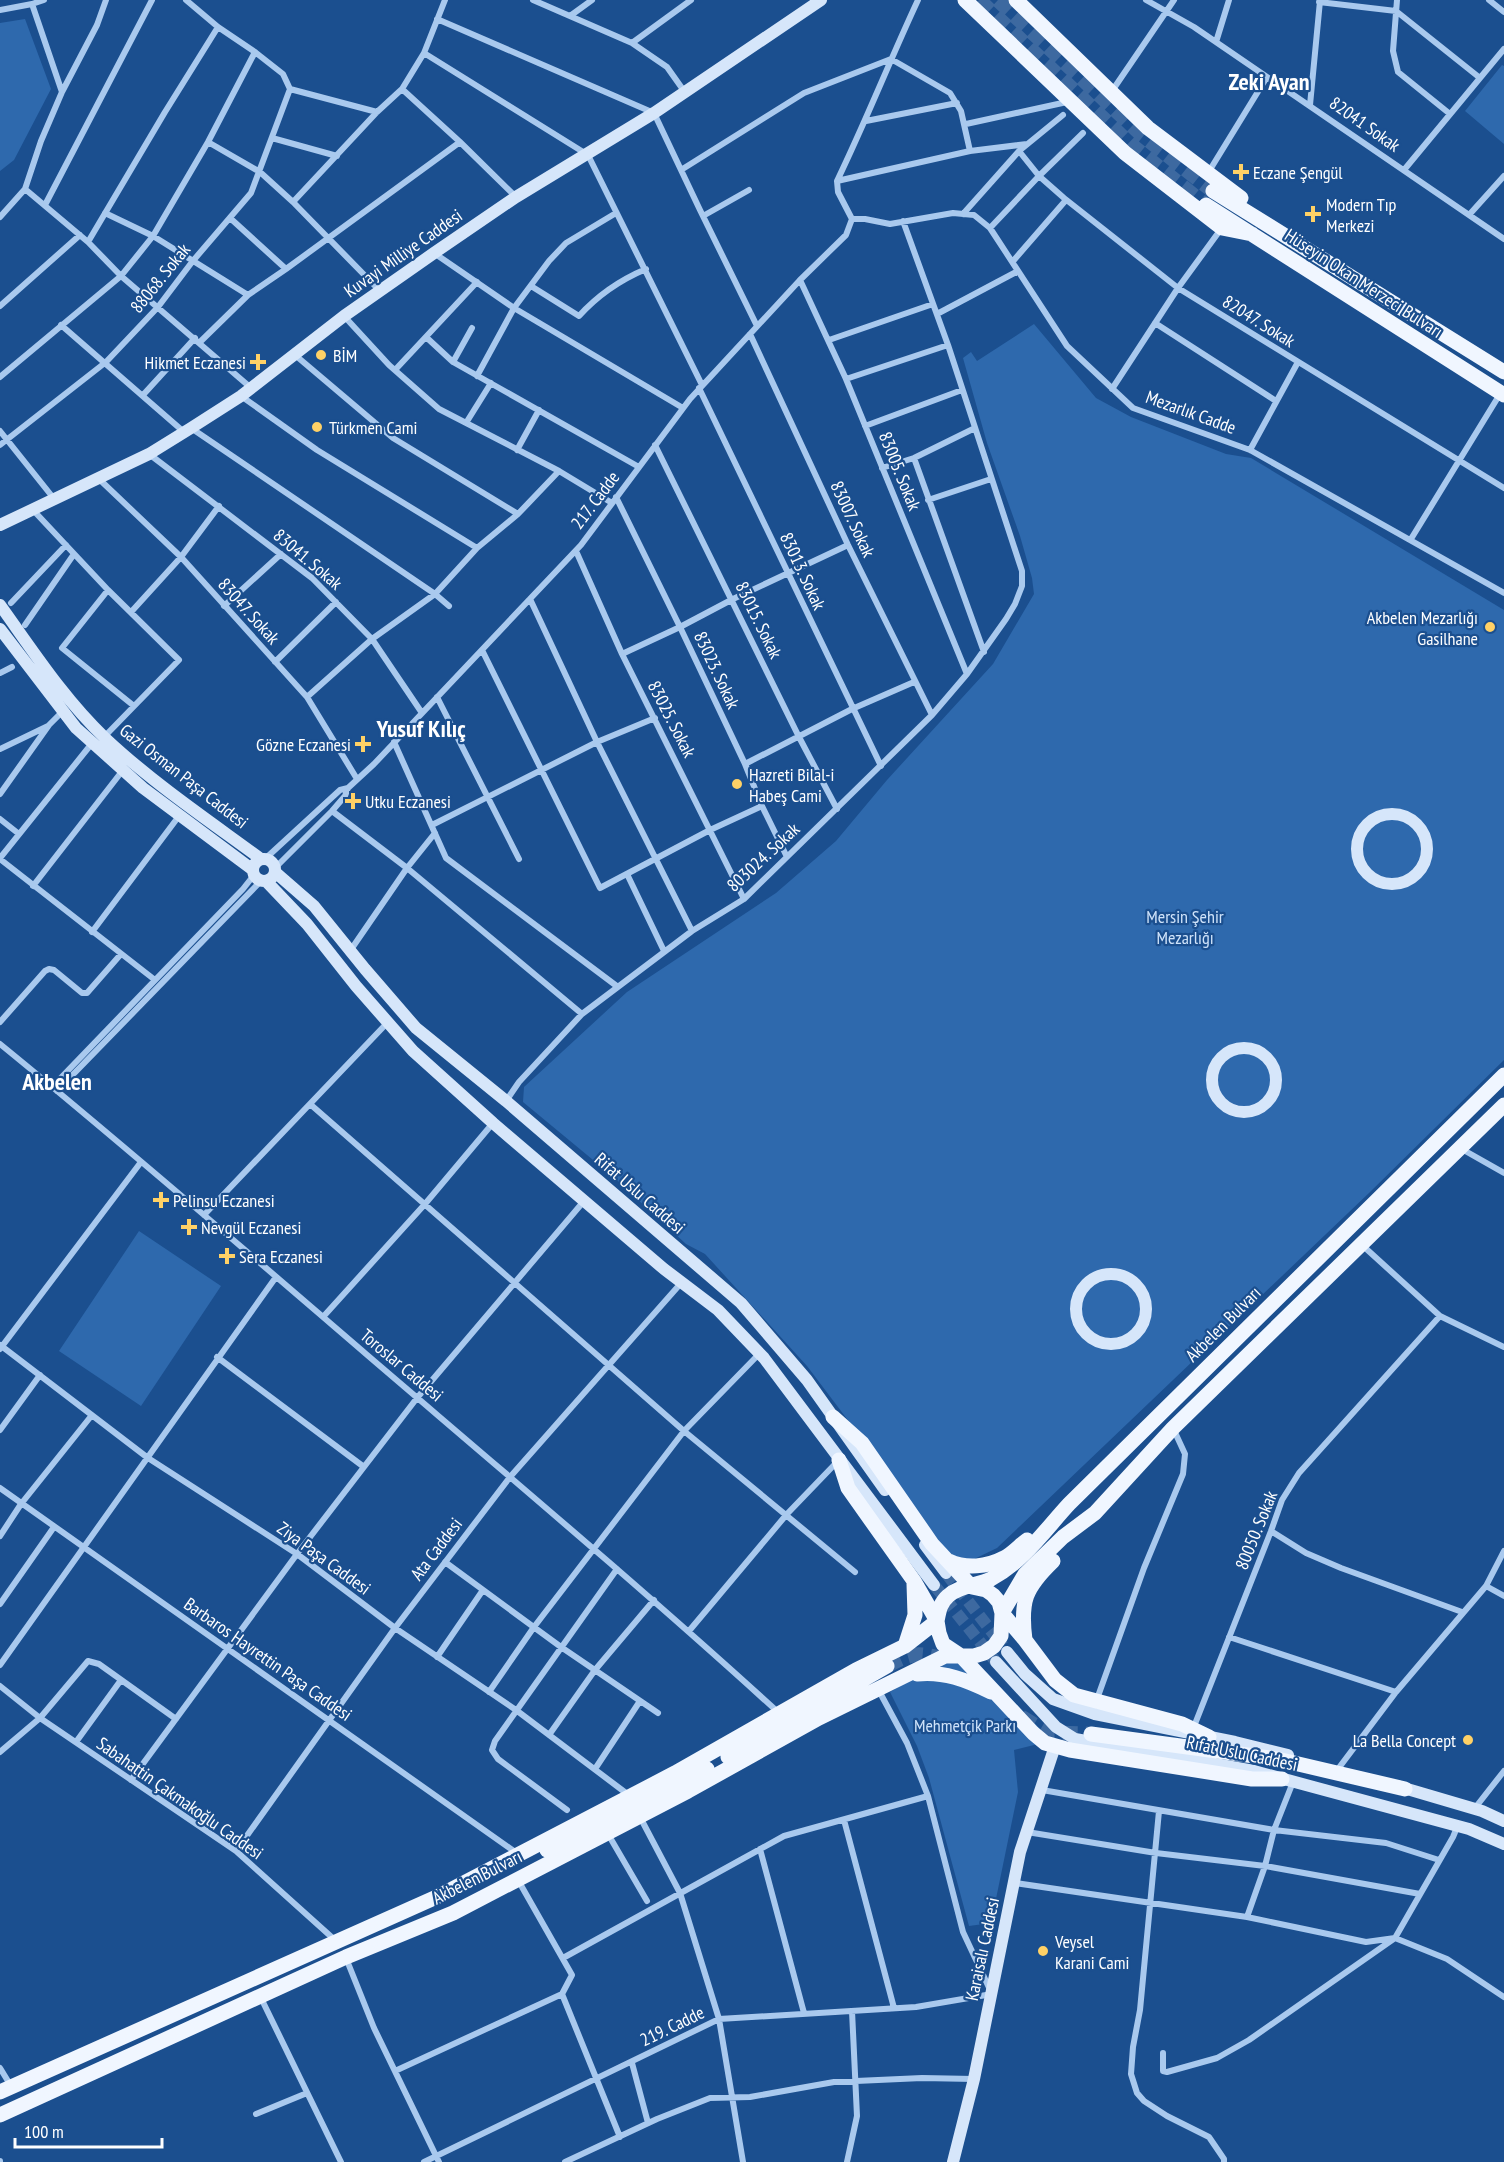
<svg xmlns="http://www.w3.org/2000/svg" width="1504" height="2162" viewBox="0 0 1504 2162" font-family="'PT Sans Narrow',sans-serif">
  <style>
    .green { fill: #2e69ad }
    .lines { fill: none; stroke-linecap: round; stroke-linejoin: round }
    .secondary-tunnel { stroke: #3d69a0; stroke-width: 12; stroke-dasharray: 12 6; stroke-linecap: butt }
    .primary-tunnel { stroke: #3d69a0; stroke-width: 15; stroke-dasharray: 15 8; stroke-linecap: butt }
    .street { stroke: #a9c9ee; stroke-width: 6 }
    .secondary { stroke: #d6e6fa; stroke-width: 12 }
    .primary { stroke: #f0f6ff; stroke-width: 15 }
    .poi-dot { fill: #ffd166; stroke: #1b4f8f; stroke-width: 2 }
    .labels { text-anchor: middle; dominant-baseline: central; stroke-width: 4.5; stroke-linejoin: round; paint-order: stroke }
    .street-label { font-size: 18px; fill: #fff; stroke: #1b4f8f }
    .poi-label { font-size: 18px; fill: #fff; stroke: #1b4f8f; text-anchor: start }
    .park-label { font-size: 18px; fill: #cfe3fa; stroke: #1b4f8f }
    .district-label { font-size: 24px; font-weight: bold; fill: #fff; stroke: #1b4f8f }
  </style>
  <rect width="100%" height="100%" fill="#1b4f8f"/>
  <path class="green" d="M 25,19 L 51,89 L 14,160 L 0,171 L 0,23 Z
    M 1502,65 L 1504,66 L 1504,144 L 1465,111 Z
    M 1034,324 L 1096,398 L 1131,417 L 1226,454 L 1251,458 L 1504,610 L 1504,1060 L 1369,1193 L 997,1548 L 968,1562 L 952,1558 L 807,1366 L 705,1254 L 686,1244 L 610,1174 L 523,1102 L 524,1087 L 627,992 L 776,893 L 836,841 L 887,780 L 993,664 L 1034,594 L 1032,578 L 1020,536 L 987,443 L 963,358 L 971,352 L 977,361 Z
    M 139,1231 L 221,1286 L 141,1406 L 59,1351 Z
    M 939,1662 L 961,1663 L 987,1673 L 1040,1729 L 1042,1743 L 1014,1750 L 1018,1792 L 991,1923 L 969,1926 L 929,1778 L 917,1746 L 890,1692 Z"/>
  <g class="lines">
    <path class="secondary-tunnel" d="M 946,1573 L 1003,1646
      M 934,1585 L 996,1662"/>
    <path class="primary-tunnel" d="M 979,0 L 1130,144 L 1203,203
      M 998,0 L 1142,135 L 1213,191
      M 887,1666 C 913,1651 919,1653 947,1660
      M 1021,1717 L 1048,1733 L 1091,1734"/>
    <path class="street" d="M 186,0 L 218,27 L 255,52 L 283,74 L 290,89 L 377,112
      M 533,0 L 632,43 L 667,67 L 684,91
      M 1146,0 L 1194,27 L 1504,239
      M 1397,0 L 1393,51 L 1398,72 L 1450,114
      M 1489,0 L 1504,12
      M 1319,2 L 1396,11 L 1480,78
      M 32,4 L 62,92
      M 0,10 L 32,4 L 44,0
      M 570,16 L 592,0
      M 437,19 L 654,113 L 700,210 L 757,326
      M 1216,42 L 1229,0
      M 632,43 L 691,0
      M 424,53 L 588,155 L 702,385
      M 402,89 L 460,142 L 516,197
      M 1112,91 L 1174,0
      M 1310,105 L 1320,1
      M 866,121 L 957,103
      M 966,124 L 1067,102
      M 272,138 L 337,156
      M 208,142 L 260,172 L 293,202 L 379,290
      M 1019,151 L 1039,176 L 1064,198 L 1178,288 L 1504,488
      M 681,170 L 804,93 L 891,59 L 950,93 L 961,111 L 970,151
      M 1404,170 L 1504,49
      M 1208,173 L 1267,77
      M 837,181 L 970,151 L 1027,144
      M 25,189 L 88,242 L 121,276 L 250,387
      M 293,202 L 377,112 L 402,89 L 424,53 L 445,0
      M 45,205 L 152,0
      M 105,213 L 153,236 L 248,295
      M 963,214 L 1019,151 L 1063,115
      M 1469,215 L 1504,176
      M 703,216 L 749,190
      M 0,217 L 25,189 L 41,141 L 62,92 L 97,25 L 106,0
      M 230,218 L 286,269
      M 852,219 L 865,219 L 890,224 L 953,213 L 974,215 L 990,228 L 1067,346 L 1133,408 L 1250,450 L 1504,593
      M 852,219 L 838,192 L 837,181 C 866,121 890,60 918,0
      M 990,228 L 1039,176 L 1083,133
      M 88,242 L 165,112 L 218,27
      M 434,253 L 514,308 L 683,408
      M 1014,260 L 1066,200
      M 800,280 L 846,379 L 967,674
      M 531,286 L 579,316 C 598,295 620,280 646,269
      M 0,306 L 80,235
      M 937,314 L 1018,271
      M 344,316 L 389,365 L 439,409 L 559,471 L 612,503
      M 1155,323 L 1276,401
      M 61,325 L 184,432
      M 472,328 L 453,362 L 639,467
      M 750,334 L 848,545 L 932,715
      M 426,337 L 453,362
      M 829,340 L 933,304
      M 200,342 L 248,295 L 286,269 L 460,142
      M 295,355 L 393,438 L 518,514
      M 395,370 L 477,282
      M 477,376 L 514,308 L 549,261 L 566,243 L 616,213
      M 0,377 L 121,276 L 153,236 L 208,142 L 255,52
      M 846,379 L 948,345
      M 699,388 L 881,766
      M 1112,389 L 1178,288 L 1221,229
      M 143,395 L 195,338
      M 241,396 L 317,450 L 477,548
      M 466,423 L 491,383
      M 865,426 L 962,390
      M 191,428 L 435,594 L 449,606
      M 0,431 L 55,500
      M 0,445 L 106,362 L 158,307 L 192,262 L 251,193 L 290,89
      M 655,445 L 799,737 L 837,809
      M 517,450 L 539,410
      M 1250,450 L 1298,362
      M 149,454 L 312,578 L 372,639 L 422,713
      M 914,458 L 984,652
      M 882,468 L 914,458 L 975,428
      M 99,479 L 181,557 L 307,697 L 357,779
      M 616,497 L 680,627 L 745,764 L 762,806 L 787,857
      M 928,500 L 991,479
      M 33,510 L 108,590 L 179,660 L 104,737
      M 1411,539 L 1500,394
      M 576,551 L 622,654 L 744,899
      M 108,590 L 62,648 L 134,706
      M 530,599 L 597,742 L 692,931
      M 11,603 L 66,545
      M 224,606 L 281,554
      M 132,611 L 181,557 L 219,506
      M 25,625 L 74,554
      M 482,650 L 600,888 L 710,830 L 762,806
      M 622,654 L 680,627 L 733,599 L 848,545
      M 275,662 L 336,602
      M 0,673 L 12,667
      M 307,697 L 372,639 L 435,594 L 477,548 L 518,514 L 559,471
      M 437,697 L 519,859
      M 394,742 L 446,858 L 618,987
      M 0,749 L 48,726
      M 745,764 L 852,709 L 914,682
      M 0,794 L 49,725 L 63,711
      M 332,811 L 407,868 L 582,1014
      M 0,819 L 19,834
      M 432,825 L 597,742 L 655,718
      M 0,858 L 93,742
      M 266,858 L 340,790 L 348,788
      M 0,859 L 155,980
      M 276,867 L 332,811 L 345,796 L 348,788 L 374,764 L 581,545 L 690,399 L 800,280 L 846,235 L 852,219
      M 627,874 L 664,951
      M 33,886 L 123,770
      M 92,932 L 179,816
      M 350,951 L 407,868 L 435,833
      M 0,1022 L 45,971 L 49,969 L 54,970 L 82,993 L 87,993 L 121,954
      M 0,1044 C 124,1145 245,1250 366,1354 C 505,1473 644,1590 779,1713
      M 52,1087 L 243,889 L 254,875
      M 57,1091 L 261,881
      M 506,1101 L 519,1082 L 582,1014 L 692,931 L 744,899 L 932,715 L 967,674 L 1006,619 L 1015,604 L 1022,586 L 1022,571 L 948,345 L 903,221
      M 310,1104 L 684,1431 L 855,1572
      M 1460,1148 L 1504,1173
      M 204,1215 L 388,1022
      M 1362,1245 L 1440,1316 L 1504,1347
      M 323,1317 L 425,1204 L 493,1123
      M 0,1345 L 148,1458 L 297,1554 L 395,1628 L 516,1710 L 630,1796
      M 0,1349 L 141,1162
      M 217,1357 L 364,1467
      M 0,1430 L 40,1375
      M 0,1488 L 518,1854
      M 1271,1531 L 1306,1553 L 1341,1568 L 1462,1612
      M 0,1536 L 21,1504 L 92,1415
      M 445,1562 L 561,1647 L 658,1713
      M 1486,1586 L 1504,1596
      M 0,1604 L 54,1527
      M 689,1631 L 787,1514 L 837,1462
      M 1229,1637 L 1396,1692
      M 437,1657 L 483,1590
      M 0,1665 L 276,1277
      M 0,1686 L 40,1718 L 236,1851 L 336,1941
      M 878,1689 L 907,1743 L 928,1796
      M 489,1692 L 534,1627 L 684,1431 L 759,1354
      M 1097,1699 L 1144,1568 L 1183,1474 L 1185,1454 L 1173,1428
      M 1193,1729 L 1271,1531 L 1282,1500 L 1299,1473 L 1440,1316
      M 549,1735 L 595,1670 L 654,1600
      M 76,1742 L 121,1680
      M 0,1752 L 40,1718 L 88,1661 L 99,1664 L 176,1719
      M 595,1769 L 640,1701
      M 1338,1769 L 1396,1692 L 1486,1586 L 1504,1551
      M 131,1780 L 297,1554 L 417,1398 L 584,1201
      M 1042,1790 L 1274,1830 L 1386,1843 L 1439,1860
      M 1475,1808 L 1504,1771
      M 567,1810 L 498,1759 L 492,1750 L 495,1741 L 617,1569
      M 1159,1811 L 1140,2010 L 1133,2047 L 1131,2074 L 1137,2093 L 1144,2101 L 1167,2116 L 1209,2137 L 1224,2159 L 1224,2162
      M 640,1817 L 680,1893 L 719,2019 L 743,2162
      M 844,1820 L 894,2008
      M 1027,1832 L 1156,1853 L 1265,1866 L 1420,1894
      M 608,1834 L 647,1901
      M 760,1849 L 804,2013
      M 236,1851 L 395,1628 L 510,1477 L 682,1282
      M 518,1880 L 572,1975 L 562,1994 L 620,2137
      M 1015,1883 L 1247,1917 L 1366,1942 L 1395,1938 L 1453,1837 L 1458,1825
      M 1247,1917 L 1265,1866 L 1274,1830 L 1293,1782
      M 346,1958 L 374,2028 L 439,2162
      M 261,1998 L 341,2162
      M 1163,2053 L 1163,2071 L 1167,2072 L 1217,2058 L 1249,2040 L 1395,1938 L 1447,1959 L 1504,1997
      M 632,2063 L 648,2123
      M 0,2068 L 11,2086
      M 395,2071 L 562,1994
      M 256,2114 L 307,2093
      M 0,2161 L 0,2162
      M 424,2162 L 719,2019 L 916,2007 L 992,1994 L 963,1932 L 928,1796 L 784,1836 L 563,1958
      M 565,2162 L 657,2119 L 710,2098 L 750,2097 L 834,2082 L 922,2078 L 974,2079
      M 847,2162 L 857,2116 L 852,2011"/>
    <path class="secondary" d="M 0,525 L 149,454 L 191,428 L 241,396 L 344,316 L 434,253 L 516,197 L 654,113 L 821,0
      M 0,605 C 33,651 64,699 105,738 C 153,783 208,820 261,859
      M 0,629 L 76,728 L 143,788 L 253,870
      M1357 849a35 35 0 1 1 70 0a35 35 0 1 1-70 0Z
      M253 870a11 11 0 1 1 22 0a11 11 0 1 1-22 0Z
      M 275,872 L 314,906 L 365,969 L 416,1028 L 506,1101 L 741,1303 L 807,1380 L 885,1490
      M 266,881 L 307,924 L 356,986 L 413,1051 L 493,1123 L 664,1269 L 718,1310 L 764,1358 L 934,1585
      M1212 1080a32 32 0 1 1 64 0a32 32 0 1 1-64 0Z
      M1076 1309a35 35 0 1 1 70 0a35 35 0 1 1-70 0Z
      M 925,1545 L 946,1573
      M 1007,1652 L 1025,1674 L 1053,1699 L 1095,1714 L 1235,1742 L 1288,1755
      M 996,1662 L 1056,1727 L 1075,1739 L 1254,1771 L 1469,1829 L 1504,1844
      M 1397,1786 L 1482,1811 L 1504,1821
      M 953,2162 L 974,2079 L 1020,1852 L 1055,1746"/>
    <path class="primary" d="M 965,0 L 1125,153 L 1222,228 L 1252,234
      M 1016,0 L 1148,128 L 1241,198
      M 1213,191 L 1504,372
      M 1206,205 L 1504,395
      M 833,1417 L 862,1443 L 932,1544 L 972,1587 L 986,1590 L 993,1595 L 999,1602 L 1002,1613 L 1025,1640 L 1055,1680 L 1074,1695 L 1182,1724 L 1209,1737
      M 839,1460 L 848,1488 L 914,1581 L 937,1621 L 939,1633 L 943,1644 L 961,1656 L 1033,1733 L 1045,1743 L 1070,1750 L 1252,1779 L 1282,1779
      M 949,1561 C 966,1569 987,1567 1004,1558 C 1012,1554 1020,1545 1027,1540
      M 1025,1640 C 1020,1601 1025,1588 1053,1561
      M 905,1646 L 915,1615 L 914,1584
      M 917,1674 C 944,1671 966,1680 991,1692
      M 1091,1734 L 1277,1759 L 1405,1789
      M 728,1757 L 887,1666
      M 547,1850 L 707,1769
      M 0,2092 L 441,1895 L 675,1773 L 856,1670 L 905,1646 L 937,1621 C 939,1611 940,1603 948,1596 C 960,1585 977,1586 991,1579 C 1023,1562 1045,1530 1069,1504 L 1504,1075
      M 0,2115 L 346,1957 L 453,1913 L 688,1791 L 819,1718 L 945,1656 L 974,1656 L 984,1653 L 994,1646 L 1001,1636 L 1002,1613 L 1025,1574 L 1063,1537 L 1095,1513 L 1173,1428 L 1504,1105"/>
  </g>
  <g class="poi-dot">
    <path d="M1238 163h6v6h6v6h-6v6h-6v-6h-6v-6h6z"/>
    <path d="M1310 205h6v6h6v6h-6v6h-6v-6h-6v-6h6z"/>
    <circle cx="321" cy="355" r="6"/>
    <path d="M255 353h6v6h6v6h-6v6h-6v-6h-6v-6h6z"/>
    <circle cx="317" cy="427" r="6"/>
    <circle cx="1490" cy="627" r="6"/>
    <path d="M360 735h6v6h6v6h-6v6h-6v-6h-6v-6h6z"/>
    <circle cx="737" cy="784" r="6"/>
    <path d="M350 792h6v6h6v6h-6v6h-6v-6h-6v-6h6z"/>
    <path d="M158 1191h6v6h6v6h-6v6h-6v-6h-6v-6h6z"/>
    <path d="M186 1218h6v6h6v6h-6v6h-6v-6h-6v-6h6z"/>
    <path d="M224 1247h6v6h6v6h-6v6h-6v-6h-6v-6h6z"/>
    <circle cx="1468" cy="1740" r="6"/>
    <circle cx="1043" cy="1951" r="6"/>
  </g>
  <g class="labels">
    <g class="street-label">
      <text transform="translate(1365 124) rotate(35)">82041 Sokak</text>
      <text transform="translate(403 253) rotate(-35)">Kuvayi Milliye Caddesi</text>
      <text transform="translate(160 278) rotate(-51)">88068. Sokak</text>
      <text transform="translate(1364 283) rotate(33)">Hüseyin Okan Merzeci Bulvarı</text>
      <text transform="translate(1259 321) rotate(32)">82047. Sokak</text>
      <text transform="translate(1191 412) rotate(20)">Mezarlık Cadde</text>
      <text transform="translate(900 471) rotate(68)">83005. Sokak</text>
      <text transform="translate(595 500) rotate(-53)">217. Cadde</text>
      <text transform="translate(853 519) rotate(65)">83007. Sokak</text>
      <text transform="translate(308 559) rotate(40)">83041. Sokak</text>
      <text transform="translate(803 571) rotate(65)">83013. Sokak</text>
      <text transform="translate(249 611) rotate(48)">83047. Sokak</text>
      <text transform="translate(759 620) rotate(64)">83015. Sokak</text>
      <text transform="translate(717 670) rotate(65)">83023. Sokak</text>
      <text transform="translate(672 719) rotate(63)">83025. Sokak</text>
      <text transform="translate(184 776) rotate(38)">Gazi Osman Paşa Caddesi</text>
      <text transform="translate(763 857) rotate(-43)">803024. Sokak</text>
      <text transform="translate(640 1193) rotate(41)">Rifat Uslu Caddesi</text>
      <text transform="translate(1223 1324) rotate(-45)">Akbelen Bulvarı</text>
      <text transform="translate(402 1365) rotate(40)">Toroslar Caddesi</text>
      <text transform="translate(1256 1530) rotate(-68)">80050. Sokak</text>
      <text transform="translate(436 1549) rotate(-53)">Ata Caddesi</text>
      <text transform="translate(324 1558) rotate(36)">Ziya Paşa Caddesi</text>
      <text transform="translate(268 1659) rotate(35)">Barbaros Hayrettin Paşa Caddesi</text>
      <text transform="translate(1242 1753) rotate(12)">Rıfat Uslu Caddesi</text>
      <text transform="translate(180 1798) rotate(35)">Sabahattin Çakmakoğlu Caddesi</text>
      <text transform="translate(477 1877) rotate(-27)">Akbelen Bulvarı</text>
      <text transform="translate(982 1949) rotate(-78)">Karaisalı Caddesi</text>
      <text transform="translate(672 2026) rotate(-26)">219. Cadde</text>
    </g>
    <g class="poi-label">
      <text x="1253" y="172">Eczane Şengül</text>
      <text x="1326" y="204">Modern Tıp<tspan x="1326" dy="21">Merkezi</tspan></text>
      <text x="333" y="355">BİM</text>
      <text x="246" y="362" text-anchor="end">Hikmet Eczanesi</text>
      <text x="329" y="427">Türkmen Cami</text>
      <text x="1478" y="617" text-anchor="end">Akbelen Mezarlığı<tspan x="1478" dy="21">Gasilhane</tspan></text>
      <text x="351" y="744" text-anchor="end">Gözne Eczanesi</text>
      <text x="749" y="774">Hazreti Bilal-i<tspan x="749" dy="21">Habeş Cami</tspan></text>
      <text x="365" y="801">Utku Eczanesi</text>
      <text x="173" y="1200">Pelinsu Eczanesi</text>
      <text x="201" y="1227">Nevgül Eczanesi</text>
      <text x="239" y="1256">Sera Eczanesi</text>
      <text x="1456" y="1740" text-anchor="end">La Bella Concept</text>
      <text x="1055" y="1941">Veysel<tspan x="1055" dy="21">Karani Cami</tspan></text>
    </g>
    <g class="park-label">
      <text x="1185" y="916">Mersin Şehir<tspan x="1185" dy="21">Mezarlığı</tspan></text>
      <text x="965" y="1725">Mehmetçik Parkı</text>
    </g>
    <g class="district-label">
      <text x="1269" y="81">Zeki Ayan</text>
      <text x="421" y="728">Yusuf Kılıç</text>
      <text x="57" y="1081">Akbelen</text>
    </g>
  </g>
  <path d="M15 2138v9h147v-9" fill="none" stroke="#ffffff" stroke-width="3"/>
  <text x="24" y="2138" font-size="18" fill="#ffffff" stroke="#1b4f8f" stroke-width="4.5" paint-order="stroke">100 m</text>
</svg>
